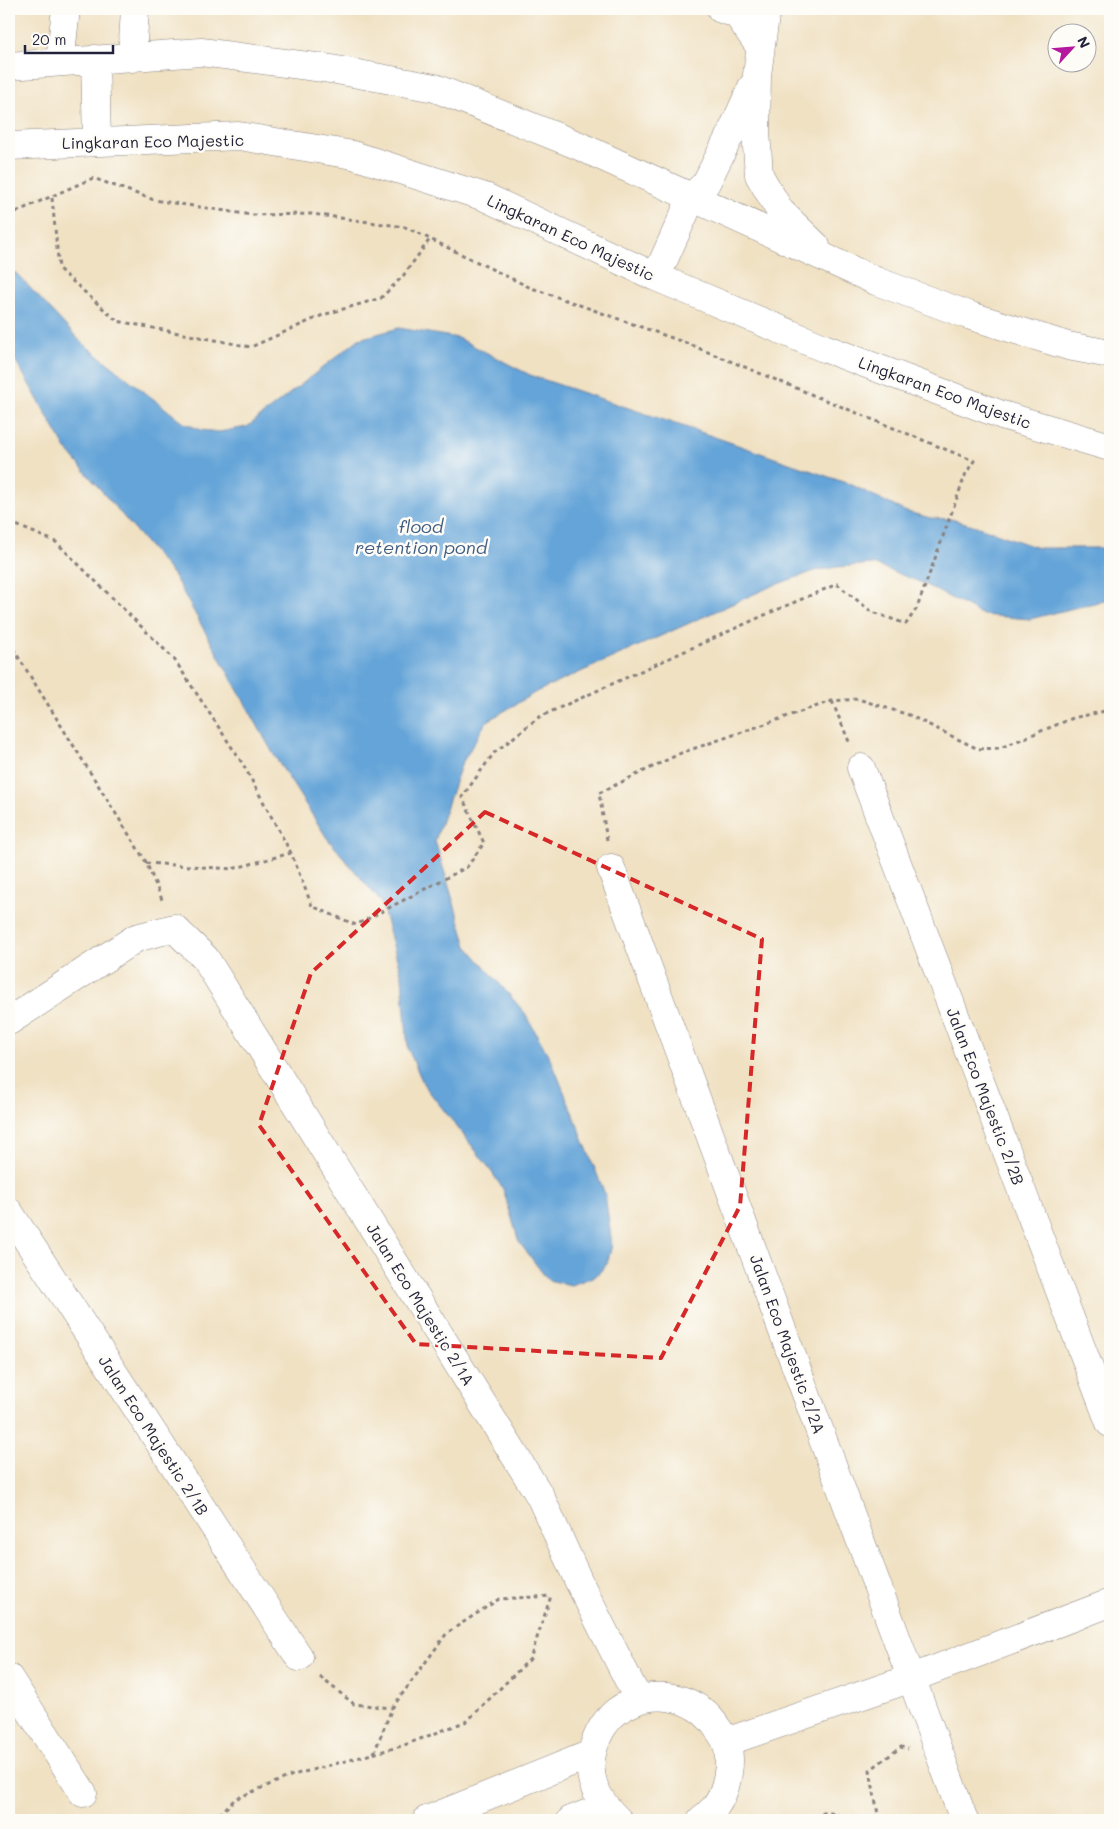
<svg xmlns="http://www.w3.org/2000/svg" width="1119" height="1829" viewBox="0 0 1119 1829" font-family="Mali,sans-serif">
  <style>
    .water { fill: #65a4d8; stroke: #44638a }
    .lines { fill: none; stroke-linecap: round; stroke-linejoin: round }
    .minor-casing { stroke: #89827f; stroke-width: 29 }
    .path { stroke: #89827f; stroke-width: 3; stroke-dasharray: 4 4; stroke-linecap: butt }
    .minor { stroke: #fff; stroke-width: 28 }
    .marked { fill: none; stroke: #d62828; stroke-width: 4; stroke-dasharray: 10 6; stroke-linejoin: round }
    .labels { text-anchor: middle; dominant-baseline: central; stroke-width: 5; stroke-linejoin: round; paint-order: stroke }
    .street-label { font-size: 16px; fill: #22223b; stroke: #fdfcf7 }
    .water-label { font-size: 18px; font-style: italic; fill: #405c82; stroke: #fdfcf7 }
  </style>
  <rect width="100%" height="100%" fill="#fdfcf7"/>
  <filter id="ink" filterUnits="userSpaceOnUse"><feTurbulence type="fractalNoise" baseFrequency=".02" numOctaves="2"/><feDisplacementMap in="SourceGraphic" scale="10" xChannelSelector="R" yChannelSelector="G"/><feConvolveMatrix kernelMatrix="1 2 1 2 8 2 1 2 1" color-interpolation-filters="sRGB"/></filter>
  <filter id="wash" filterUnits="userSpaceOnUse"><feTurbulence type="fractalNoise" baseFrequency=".0096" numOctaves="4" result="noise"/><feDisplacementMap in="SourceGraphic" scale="20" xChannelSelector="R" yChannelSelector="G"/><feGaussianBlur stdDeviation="1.12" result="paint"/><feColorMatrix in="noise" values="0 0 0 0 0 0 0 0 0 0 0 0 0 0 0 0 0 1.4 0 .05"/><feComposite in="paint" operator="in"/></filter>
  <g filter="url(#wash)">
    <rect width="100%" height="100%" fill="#f0e1c3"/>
    <path class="water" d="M 9,272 L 16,273 L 81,342 L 184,423 L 201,430 L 219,432 L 247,427 L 359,339 L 399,328 L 458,338 L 530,375 L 709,435 L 852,485 L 904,511 L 930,518 L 951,519 L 973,525 L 1038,548 L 1110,548 L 1110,599 L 1030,619 L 983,615 L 920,582 L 873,564 L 837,567 L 815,571 L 772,586 L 536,692 L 486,722 L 461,765 L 435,841 L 467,946 L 525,1013 L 552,1062 L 605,1194 L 612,1245 L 607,1264 L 596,1276 L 571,1285 L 548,1280 L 519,1242 L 503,1189 L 487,1165 L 424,1085 L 408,1049 L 402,977 L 381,902 L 327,838 L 274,755 L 174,576 L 66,449 L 9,349 Z"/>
  </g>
  <g filter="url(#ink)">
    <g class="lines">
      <g class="minor-casing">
        <path id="minor" d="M 721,9 L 737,14 L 760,47
          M 766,9 L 757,75 L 756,132 L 759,175 L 780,211 L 816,246
          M 132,58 L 135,9
          M 95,59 L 97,142
          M 60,62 L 66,9
          M 9,66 L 201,52 L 331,69 L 435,88 L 577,145 L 876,281 L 971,316 L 1068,346 L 1110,354
          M 9,146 L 239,136 L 353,155 L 485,197 L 656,277 L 824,348 L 1002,415 L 1110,447
          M 656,277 L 692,197 L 706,183 L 733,129 L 752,87
          M 861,768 L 1110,1423
          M 611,868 L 964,1820
          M 9,1021 L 136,938 L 174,928 L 205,958 L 540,1496 L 579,1582 L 638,1699
          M 9,1212 L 299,1657
          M 9,1678 L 83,1793
          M 726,1742 L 912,1678 L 1110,1603
          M 427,1820 L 591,1754
          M 571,1820 L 604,1807
          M 618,1820 C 597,1800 584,1776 594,1746 C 600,1727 611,1712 629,1704 C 661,1688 699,1699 718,1729 C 721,1733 724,1737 726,1742 C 733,1761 727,1791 715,1807 C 711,1812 706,1816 701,1820"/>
      </g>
      <path class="path" d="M 52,198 L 59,269 L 117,321 L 251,347 L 323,315 L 381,298 L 403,276 L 430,239
        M 9,215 L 93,178 L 154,200 L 252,215 L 312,214 L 405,227 L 529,287 L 686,343 L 974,461 L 966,473 L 917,608 L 906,624 L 872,612 L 837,584 L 767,614 L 539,717 L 494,753 L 462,797 L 484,843 L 467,867 L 356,925 L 312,906 L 291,853 L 244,766 L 174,659 L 56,542 L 9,522
        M 9,616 L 13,648
        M 9,642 L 146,862 L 163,902
        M 832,701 L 850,744
        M 607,840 L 599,793 L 681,753 L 832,701 L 858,699 L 909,715 L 978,749 L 1000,748 L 1073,718 L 1110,710
        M 146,863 L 232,869 L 291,853
        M 320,1677 L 354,1704 L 392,1708
        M 374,1753 L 392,1708 L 447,1633 L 499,1599 L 551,1596
        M 214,1820 L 235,1799 L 293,1775 L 402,1746 L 467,1721 L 530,1659 L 551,1596 L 553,1595
        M 807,1820 L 826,1812 L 858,1820
        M 879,1820 L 870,1770 L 901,1747 L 908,1749"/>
      <use href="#minor" class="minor"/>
    </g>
  </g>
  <path class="marked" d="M 485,812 L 762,939 L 740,1206 L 661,1358 L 416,1344 L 259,1125 L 311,973 Z"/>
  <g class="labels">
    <g class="street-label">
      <text transform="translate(153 141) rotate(-1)">Lingkaran Eco Majestic</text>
      <text transform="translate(571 237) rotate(25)">Lingkaran Eco Majestic</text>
      <text transform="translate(945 392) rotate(20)">Lingkaran Eco Majestic</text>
      <text transform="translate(986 1096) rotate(69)">Jalan Eco Majestic 2/2B</text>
      <text transform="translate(421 1304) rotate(58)">Jalan Eco Majestic 2/1A</text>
      <text transform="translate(788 1344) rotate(70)">Jalan Eco Majestic 2/2A</text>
      <text transform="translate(154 1435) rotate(57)">Jalan Eco Majestic 2/1B</text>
    </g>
    <g class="water-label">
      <text x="421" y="526">flood<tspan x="421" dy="21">retention pond</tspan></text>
    </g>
  </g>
  <rect width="1119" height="1829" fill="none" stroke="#fdfcf7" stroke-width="30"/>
  <g transform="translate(1072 48) rotate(64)"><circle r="24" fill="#fdfcf7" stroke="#a5a5ac"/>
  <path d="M0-4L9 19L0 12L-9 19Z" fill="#b5179e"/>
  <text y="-8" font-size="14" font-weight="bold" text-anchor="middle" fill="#22223b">N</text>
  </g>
  <path d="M25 45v8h88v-8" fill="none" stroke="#22223b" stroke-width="2.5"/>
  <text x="32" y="45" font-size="15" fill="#22223b" stroke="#fdfcf7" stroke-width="4" paint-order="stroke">20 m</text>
</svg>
